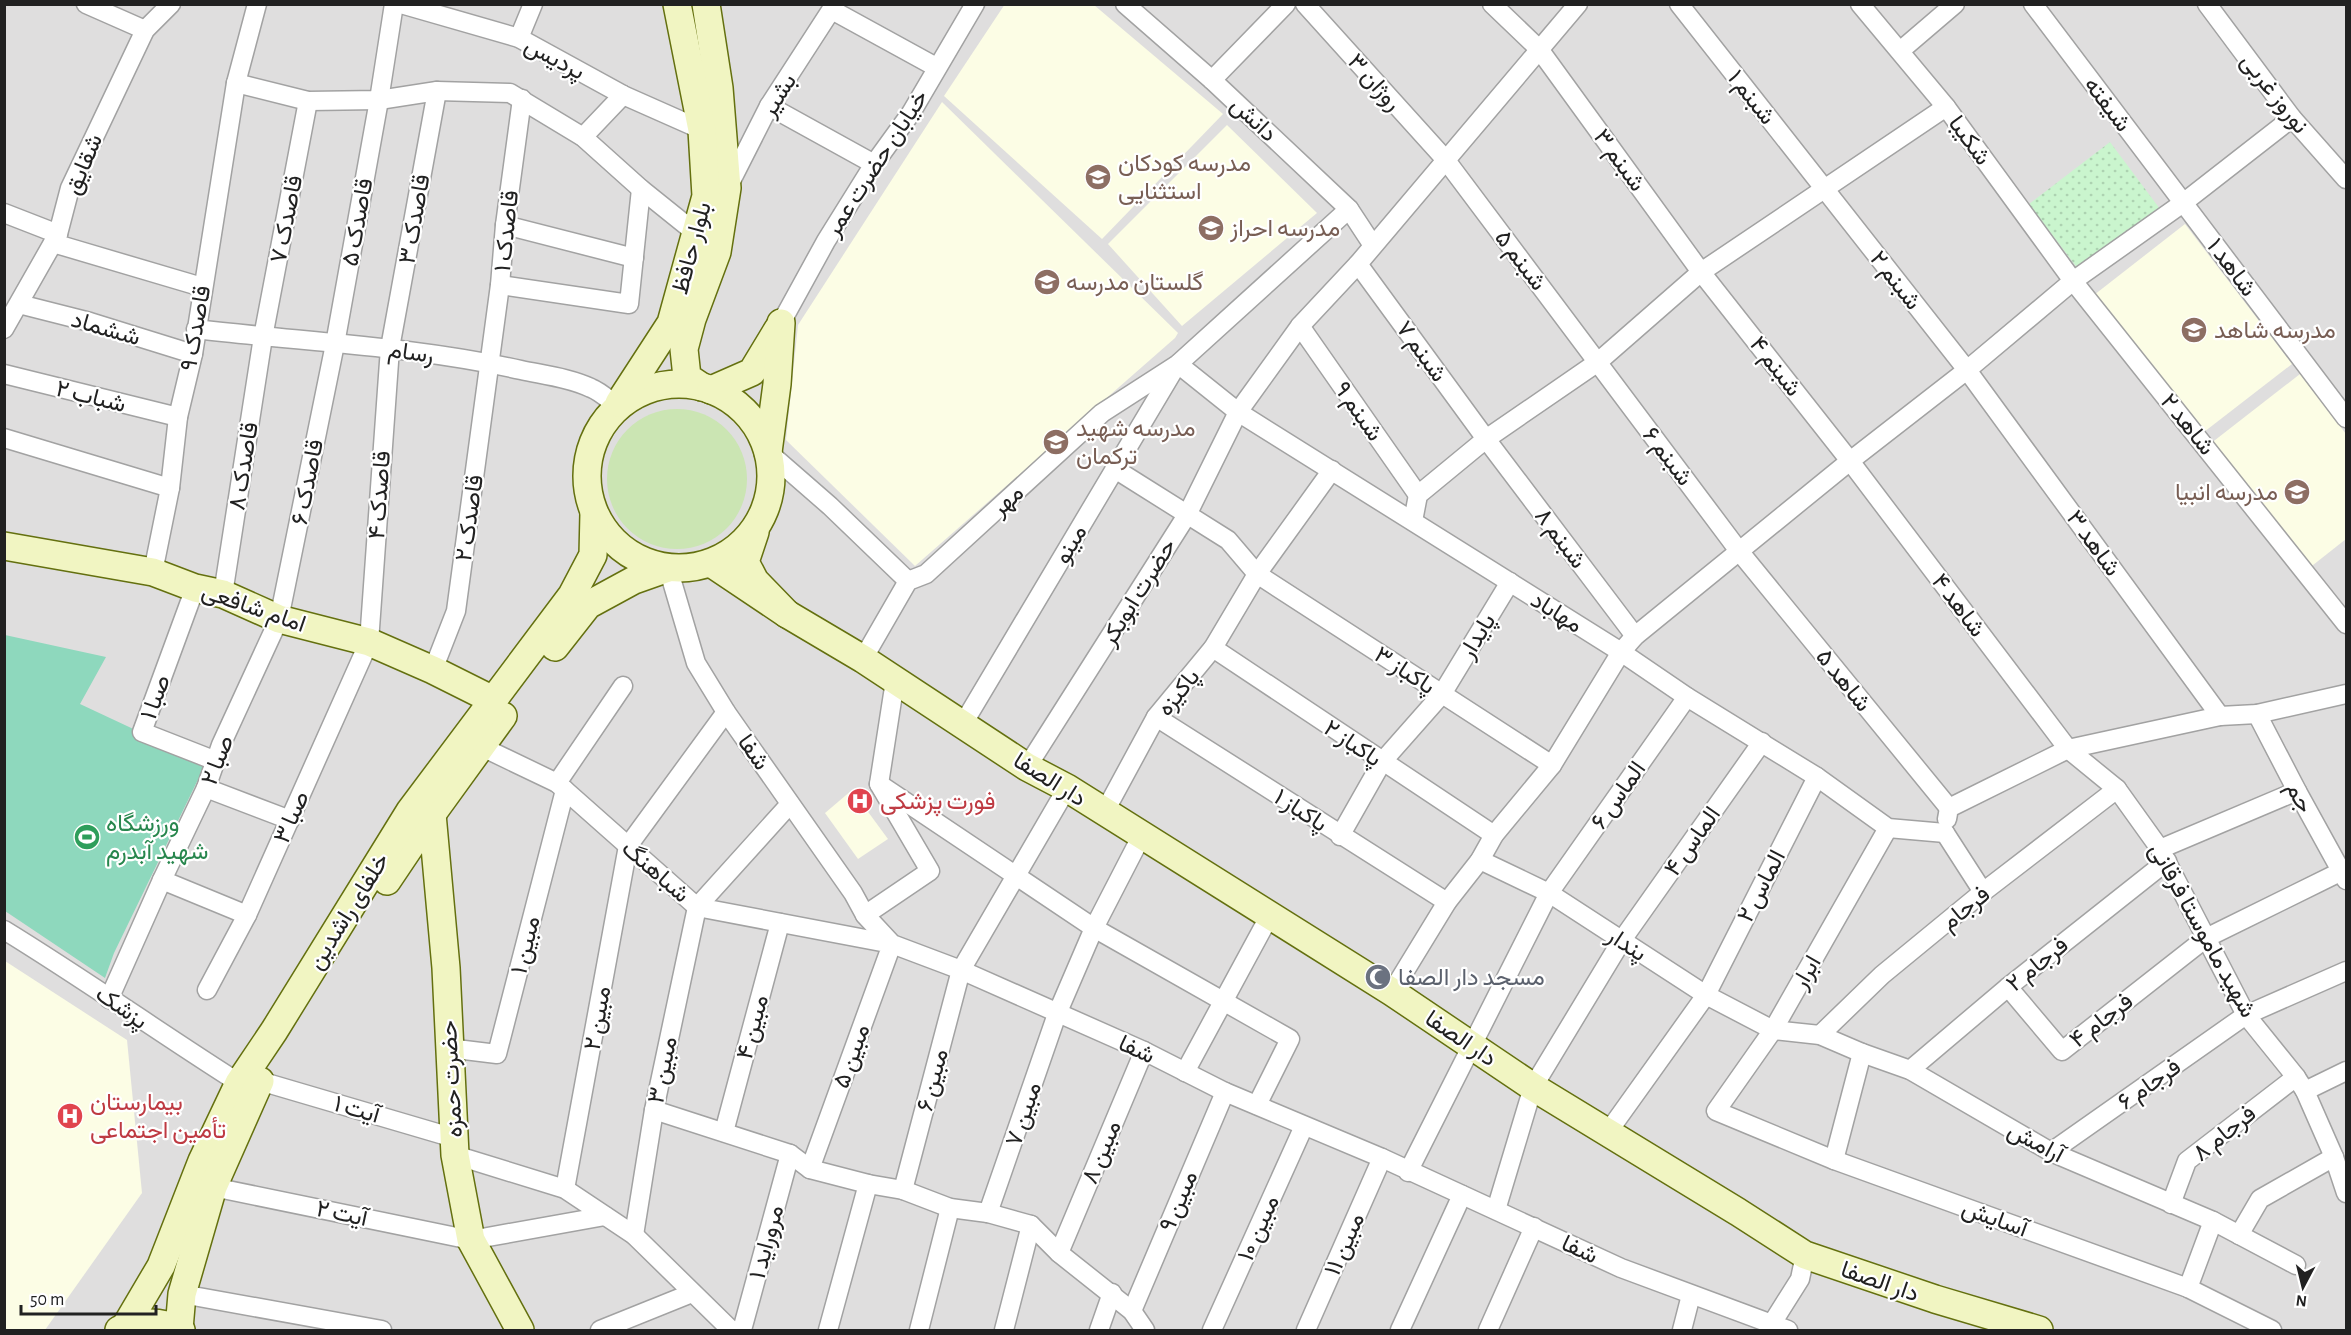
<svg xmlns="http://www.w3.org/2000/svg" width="2351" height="1335" font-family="'Alegreya Sans',Vazirmatn,sans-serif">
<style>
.residential{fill:#dfdede}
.education{fill:#fcfde5}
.grass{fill:#cbe5b3}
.park{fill:url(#park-dots)}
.pitch{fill:#8ed8bd}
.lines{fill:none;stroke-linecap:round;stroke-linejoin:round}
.street-casing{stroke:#a2a2a2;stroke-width:21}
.secondary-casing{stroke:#64700f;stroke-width:30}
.street{stroke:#fff;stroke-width:18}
.secondary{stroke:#f1f5c2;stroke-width:27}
.labels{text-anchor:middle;stroke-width:4.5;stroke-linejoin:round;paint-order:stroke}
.street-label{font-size:24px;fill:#212121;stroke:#fff}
.education-label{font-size:24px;fill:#785e54;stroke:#fff;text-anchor:start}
.health-label{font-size:24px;fill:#be3a42;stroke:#fff;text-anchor:start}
.leisure-label{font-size:24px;fill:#27864d;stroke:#fff;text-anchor:start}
.worship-label{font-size:24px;fill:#5b616d;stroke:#fff;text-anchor:start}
</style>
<defs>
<pattern id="park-dots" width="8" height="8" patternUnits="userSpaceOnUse" patternTransform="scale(1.5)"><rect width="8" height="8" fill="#caf5ce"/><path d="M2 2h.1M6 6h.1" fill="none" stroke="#add2b1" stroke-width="1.8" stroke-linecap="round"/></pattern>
</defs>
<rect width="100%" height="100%" fill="#f0eee8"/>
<rect class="residential" x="5" y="5" width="2341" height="1325"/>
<g class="education">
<path d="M1005,4l89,1 129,109 -121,125 -158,-143z"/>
<path d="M942,102l236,231 -3,5 -260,228 -129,-126 12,-115z"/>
<path d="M1227,125l90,88 -135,113 -74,-82z"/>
<path d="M2185,224l107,140 -88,68 -110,-137z"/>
<path d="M2300,374l46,60v105l-38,30 -98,-125z"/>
<path d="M852,790l36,49 -30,20 -33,-46z"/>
<path d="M5,961l122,79 15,153 -97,137h-40z"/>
</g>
<circle class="grass" cx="677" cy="479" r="70"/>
<path class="park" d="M2110,142l50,67 -82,60 -49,-65z"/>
<path class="pitch" d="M5,635l101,22 -26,47 126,59 -92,190 -9,25 -100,-67z"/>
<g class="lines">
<defs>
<g id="street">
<path d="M86,4l59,26"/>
<path d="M401,4l118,34 104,57 79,35"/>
<path d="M1125,4l87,76 137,129 23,35"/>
<path d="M1305,4l140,155 294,392 210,257"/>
<path d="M1492,4l47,45 162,223 149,189 218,288 49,40 43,60 86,166 50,62 9,14 29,66 12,36"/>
<path d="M1679,4l288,366 253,346"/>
<path d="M1860,4l86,103 127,174 273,343"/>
<path d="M2033,4l313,414"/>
<path d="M2207,4l85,114 54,61"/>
<path d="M832,10l104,57"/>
<path d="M519,38l14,-34"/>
<path d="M1900,51l55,-47"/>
<path d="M1212,80l74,-76"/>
<path d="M236,83l72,18 71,-1 58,-9 73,2 73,44 58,52 56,45"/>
<path d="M769,106l105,58"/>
<path d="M583,137l40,-42"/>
<path d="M728,187l41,-81 66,-102"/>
<path d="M4,213l54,21"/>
<path d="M505,225l129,33"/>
<path d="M53,243l149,44"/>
<path d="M1358,264l128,175 149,197"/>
<path d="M500,285l129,19 12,-115"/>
<path d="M19,304l71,18 103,32"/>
<path d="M781,323l45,-82 48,-77 37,-51 64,-109"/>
<path d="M1300,326l118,169"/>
<path d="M4,329l54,-95 12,-46 75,-158 26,-26"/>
<path d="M196,329c108,13 218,17 325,41 23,5 49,8 70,18 10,4 18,12 26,18"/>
<path d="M1178,364l60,48 383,240 66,45 130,80 71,51 57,5"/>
<path d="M4,374l174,43"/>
<path d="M4,438l166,50"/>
<path d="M768,452l62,54 78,75"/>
<path d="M1115,469l113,71 29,34 295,191"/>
<path d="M1413,521l5,-26 68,-56 112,-77 103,-90 245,-165"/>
<path d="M668,568l28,95 30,49 127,181 12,22 27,29 69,26 183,81 81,41 157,66 239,110 167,62"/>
<path d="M153,572l17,-84 8,-71 15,-63 43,-271 21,-79"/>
<path d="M195,588l-53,144 74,29"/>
<path d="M223,594l40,-257 45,-236"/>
<path d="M1213,648l281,187"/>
<path d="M863,659l45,-78 18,-7 176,-161 76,-49 171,-155"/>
<path d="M433,670l23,-59 44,-326 5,-60 17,-126"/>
<path d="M2257,714l40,77 49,89"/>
<path d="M1156,717l291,185"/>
<path d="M963,724l212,-356"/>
<path d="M482,747l75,36 140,124 195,37 -82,225"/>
<path d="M1027,767l160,-252 51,-103 62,-86 58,-62 220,-260"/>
<path d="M557,783l66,-97"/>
<path d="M879,784l215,144 196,111 -33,66"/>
<path d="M206,788l84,32"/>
<path d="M1104,813l52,-96 57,-69 44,-74 75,-104"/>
<path d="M1947,819l2,-11 119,-59 152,-33 37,-2 89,-20"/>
<path d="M1888,828l-115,202 -57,81 118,49 354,128 84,42"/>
<path d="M1945,833l38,59"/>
<path d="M1340,836l42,-74 60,-68 68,-112"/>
<path d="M2160,849l137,-58"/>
<path d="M1480,860l69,33 157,102 67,35 47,5 42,18 48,17 141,82 162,69 83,44"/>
<path d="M162,880l85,35"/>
<path d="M865,915l65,-44 -51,-87 16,-103"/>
<path d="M4,930c80,49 156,103 235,153"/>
<path d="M2008,987l54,64 144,-113 134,-66"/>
<path d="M207,990l40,-75 122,-273 21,-294 47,-257"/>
<path d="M1392,992l55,-90 33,-42 14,-25 58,-70 69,-113 14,-16 215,-175 117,-91 106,-89 110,-78 109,-85"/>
<path d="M109,999l53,-119 44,-92 15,-43 58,-126 56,-275 44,-244 15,-96"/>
<path d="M1820,1035l62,-60 101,-83 134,-103"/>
<path d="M448,1048l49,6 68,-264"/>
<path d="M1910,1070l98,-83 159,-126"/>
<path d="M1185,1072l85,-157"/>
<path d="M260,1081l194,57"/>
<path d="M2305,1091l41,-20"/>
<path d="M654,1110l136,44 20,15 58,15 35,6 47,18 38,5 43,12 28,28 73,58 13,19"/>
<path d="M724,1132l56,-209"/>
<path d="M1608,1132l98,-137 111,-218"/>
<path d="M2051,1152l195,-137 100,-44"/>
<path d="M455,1155l110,34 69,46 97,95"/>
<path d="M1834,1160l28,-107"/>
<path d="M1408,1172l141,-279 138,-196"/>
<path d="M213,1187l258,53 134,-24"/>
<path d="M565,1189l63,-343 98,-134"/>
<path d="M903,1190l58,-220 106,-182"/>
<path d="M2171,1204l16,-43 109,-84"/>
<path d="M1496,1210l37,-123 89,-147 140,-198"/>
<path d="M988,1213l69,-199 37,-86 48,-93"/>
<path d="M634,1235l20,-125 43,-203 93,-103"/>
<path d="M2239,1235l21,-36 74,-42"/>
<path d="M1059,1253l85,-202"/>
<path d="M2188,1288l25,-67"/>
<path d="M182,1294l200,36"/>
<path d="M1132,1311l93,-219"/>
<path d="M600,1330l92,-37"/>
<path d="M742,1330l48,-176"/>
<path d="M828,1330l40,-146"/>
<path d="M919,1330l31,-122"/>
<path d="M1004,1330l27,-105"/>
<path d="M1099,1330l13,-37"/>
<path d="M1212,1330l92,-204"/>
<path d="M1306,1330l76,-172"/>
<path d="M1400,1330l62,-135"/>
<path d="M1488,1330l46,-103"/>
<path d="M1682,1330l9,-35"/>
<path d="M1770,1330l1,-5 29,-46 5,-24"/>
</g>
<g id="secondary">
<circle cx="679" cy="476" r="92"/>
<path d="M702,387l-15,-10 -3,-28 8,-30 25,-67 10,-64 -8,-100 -13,-84"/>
<path d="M711,390l41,-18 26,-43"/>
<path d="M619,403l52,-80 35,-127 -4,-66 -25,-126"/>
<path d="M768,452l9,-68 4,-61"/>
<path d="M4,546l149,26 42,16 28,6 56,25 90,23 64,28 60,30"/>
<path d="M711,563l76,51 -32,-33 -10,-19 10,-30"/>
<path d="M787,614l76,45 164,108 40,21 325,204 141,95 205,125 67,43 130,44 104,31"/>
<path d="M555,647l33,-42 46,-25 34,-12"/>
<path d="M432,814l14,154 9,187 16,85 49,90"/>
<path d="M387,881l45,-67 71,-98"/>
<path d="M125,1327l36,-61 41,-105 37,-78 35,-52 136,-220 162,-216 21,-40 1,-42"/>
<path d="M179,1329l3,-35 31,-107 47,-106"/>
<path d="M119,1330c19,-10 43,-9 62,0"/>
</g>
</defs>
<use href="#street" class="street-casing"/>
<use href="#secondary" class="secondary-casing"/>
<use href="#street" class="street"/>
<use href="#secondary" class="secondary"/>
</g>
<defs>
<symbol id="school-disc" viewBox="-11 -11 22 22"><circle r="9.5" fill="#8d6e63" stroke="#fff"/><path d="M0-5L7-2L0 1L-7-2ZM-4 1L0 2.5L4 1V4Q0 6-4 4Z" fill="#fff"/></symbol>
<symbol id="hospital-disc" viewBox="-11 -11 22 22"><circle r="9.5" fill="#e0444e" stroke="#fff"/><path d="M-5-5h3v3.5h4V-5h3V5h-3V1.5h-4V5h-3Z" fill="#fff"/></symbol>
<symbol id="stadium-disc" viewBox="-11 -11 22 22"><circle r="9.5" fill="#2e9e5b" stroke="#fff"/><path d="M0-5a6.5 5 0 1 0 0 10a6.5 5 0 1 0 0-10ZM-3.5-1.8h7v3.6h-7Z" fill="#fff"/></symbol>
<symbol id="mosque-disc" viewBox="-11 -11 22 22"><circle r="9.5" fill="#6b7280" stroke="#fff"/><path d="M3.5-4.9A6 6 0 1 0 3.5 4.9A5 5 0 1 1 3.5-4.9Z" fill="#fff"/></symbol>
</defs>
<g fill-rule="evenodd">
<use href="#school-disc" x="1083" y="162" width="30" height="30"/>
<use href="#school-disc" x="1196" y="213" width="30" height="30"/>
<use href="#school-disc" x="1032" y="267" width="30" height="30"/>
<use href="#school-disc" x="2179" y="315" width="30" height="30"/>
<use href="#school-disc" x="1041" y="427" width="30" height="30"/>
<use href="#school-disc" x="2282" y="477" width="30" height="30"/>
<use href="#hospital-disc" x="845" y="786" width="30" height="30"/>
<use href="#stadium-disc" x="72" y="822" width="30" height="30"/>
<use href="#mosque-disc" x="1363" y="962" width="30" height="30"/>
<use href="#hospital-disc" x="55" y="1101" width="30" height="30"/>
</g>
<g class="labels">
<g class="street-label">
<text transform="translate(555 58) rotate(28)" y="8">پردیس</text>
<text transform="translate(1375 82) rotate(48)" y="8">روژان ۳</text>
<text transform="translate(2275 93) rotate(52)" y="8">نوروز غربی</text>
<text transform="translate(778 95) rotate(-58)" y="8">بشیر</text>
<text transform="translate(1752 97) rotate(52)" y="8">شبنم ۱</text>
<text transform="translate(2108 104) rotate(53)" y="8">شیفته</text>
<text transform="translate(1254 119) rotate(43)" y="8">دانش</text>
<text transform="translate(1970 140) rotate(54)" y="8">شکیبا</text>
<text transform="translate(1620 160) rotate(54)" y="8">شبنم ۳</text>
<text transform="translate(876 163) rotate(-57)" y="8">خیابان حضرت عمر</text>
<text transform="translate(83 164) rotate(-67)" y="8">شقایق</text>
<text transform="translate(286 219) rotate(-79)" y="8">قاصدک ۷</text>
<text transform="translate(414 219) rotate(-80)" y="8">قاصدک ۳</text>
<text transform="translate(357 222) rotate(-80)" y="8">قاصدک ۵</text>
<text transform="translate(506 231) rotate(-84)" y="8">قاصدک ۱</text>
<text transform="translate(691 248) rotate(-75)" y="8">بلوار حافظ</text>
<text transform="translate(1521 260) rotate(53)" y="8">شبنم ۵</text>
<text transform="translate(2232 267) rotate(53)" y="8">شاهد ۱</text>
<text transform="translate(1896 280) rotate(52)" y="8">شبنم ۲</text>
<text transform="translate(106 328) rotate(16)" y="8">ششماد</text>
<text transform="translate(195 328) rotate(-80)" y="8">قاصدک ۹</text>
<text transform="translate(1422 351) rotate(54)" y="8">شبنم ۷</text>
<text transform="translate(411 352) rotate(8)" y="8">رسام</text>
<text transform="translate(1776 366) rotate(52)" y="8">شبنم ۴</text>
<text transform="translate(91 396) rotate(14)" y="8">شباب ۲</text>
<text transform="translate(1359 411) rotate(55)" y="8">شبنم ۹</text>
<text transform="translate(2188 424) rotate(51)" y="8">شاهد ۲</text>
<text transform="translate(1668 456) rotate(53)" y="8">شبنم ۶</text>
<text transform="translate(243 466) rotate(-81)" y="8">قاصدک ۸</text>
<text transform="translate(307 482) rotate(-79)" y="8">قاصدک ۶</text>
<text transform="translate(379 495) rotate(-86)" y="8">قاصدک ۴</text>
<text transform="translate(1007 500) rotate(-42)" y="8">مهر</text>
<text transform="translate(469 518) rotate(-82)" y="8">قاصدک ۲</text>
<text transform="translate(1561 538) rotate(53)" y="8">شبنم ۸</text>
<text transform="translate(2094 543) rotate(54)" y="8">شاهد ۳</text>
<text transform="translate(1070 544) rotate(-59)" y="8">مینو</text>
<text transform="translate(1138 592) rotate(-58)" y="8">حضرت ابوبکر</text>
<text transform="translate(1959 605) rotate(53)" y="8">شاهد ۴</text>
<text transform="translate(254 607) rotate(19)" y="8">امام شافعی</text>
<text transform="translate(1557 612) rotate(32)" y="8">مهاباد</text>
<text transform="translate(1477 636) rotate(-59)" y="8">پایدار</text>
<text transform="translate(1405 670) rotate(33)" y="8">پاکباز ۳</text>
<text transform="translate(1844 680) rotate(51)" y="8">شاهد ۵</text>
<text transform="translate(1178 692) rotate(-51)" y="8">پاکیزه</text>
<text transform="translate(155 697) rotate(-70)" y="8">صبا ۱</text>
<text transform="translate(1353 743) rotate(34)" y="8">پاکباز ۲</text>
<text transform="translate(754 752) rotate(55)" y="8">شفا</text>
<text transform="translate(217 760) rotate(-69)" y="8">صبا ۲</text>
<text transform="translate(1050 779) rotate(32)" y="8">دار الصفا</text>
<text transform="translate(1618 795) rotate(-55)" y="8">الماس ۶</text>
<text transform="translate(2300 797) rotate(62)" y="8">جم</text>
<text transform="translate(1301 810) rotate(33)" y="8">پاکباز ۱</text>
<text transform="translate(291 817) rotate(-66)" y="8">صبا ۳</text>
<text transform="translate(1692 841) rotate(-55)" y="8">الماس ۴</text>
<text transform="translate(656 871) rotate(41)" y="8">شباهنگ</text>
<text transform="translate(1761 886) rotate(-63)" y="8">الماس ۲</text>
<text transform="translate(1965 908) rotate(-39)" y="8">فرجام</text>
<text transform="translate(348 911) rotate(-58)" y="8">خلفای راشدین</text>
<text transform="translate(2203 930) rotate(61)" y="8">شهید ماموستا فرقانی</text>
<text transform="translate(1627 944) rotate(33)" y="8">پندار</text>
<text transform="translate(525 945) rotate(-76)" y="8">مبین ۱</text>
<text transform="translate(2037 964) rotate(-39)" y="8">فرجام ۲</text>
<text transform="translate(1806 972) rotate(-60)" y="8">ابرار</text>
<text transform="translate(122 1007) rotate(35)" y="8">پزشک</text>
<text transform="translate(597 1018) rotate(-80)" y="8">مبین ۲</text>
<text transform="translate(2101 1020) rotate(-38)" y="8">فرجام ۴</text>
<text transform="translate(752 1027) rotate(-75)" y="8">مبین ۴</text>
<text transform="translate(1461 1038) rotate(34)" y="8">دار الصفا</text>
<text transform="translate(1137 1049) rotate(25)" y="8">شفا</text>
<text transform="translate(851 1056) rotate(-70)" y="8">مبین ۵</text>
<text transform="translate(662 1070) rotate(-78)" y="8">مبین ۳</text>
<text transform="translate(451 1079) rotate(-93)" y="8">حضرت حمزه</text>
<text transform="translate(932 1080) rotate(-75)" y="8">مبین ۶</text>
<text transform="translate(2149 1084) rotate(-35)" y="8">فرجام ۶</text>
<text transform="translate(357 1109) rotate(16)" y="8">آیت ۱</text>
<text transform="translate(1023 1114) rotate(-71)" y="8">مبین ۷</text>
<text transform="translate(2224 1133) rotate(-39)" y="8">فرجام ۸</text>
<text transform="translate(2036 1142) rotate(28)" y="8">آرامش</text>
<text transform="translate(1101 1152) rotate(-67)" y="8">مبین ۸</text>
<text transform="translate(1178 1201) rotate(-67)" y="8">مبین ۹</text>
<text transform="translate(342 1213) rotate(12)" y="8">آیت ۲</text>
<text transform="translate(1995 1218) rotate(20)" y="8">آسایش</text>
<text transform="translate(1258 1228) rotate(-66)" y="8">مبین ۱۰</text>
<text transform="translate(766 1242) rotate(-75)" y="8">مروراید ۱</text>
<text transform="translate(1344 1244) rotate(-66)" y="8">مبین ۱۱</text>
<text transform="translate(1580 1249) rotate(25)" y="8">شفا</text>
<text transform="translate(1880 1281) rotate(19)" y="8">دار الصفا</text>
</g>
<g class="education-label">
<text x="1118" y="171">مدرسه کودکان<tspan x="1118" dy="28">استثنایی</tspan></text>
<text x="1230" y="236">مدرسه احراز</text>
<text x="1066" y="290">گلستان مدرسه</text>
<text x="2214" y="338">مدرسه شاهد</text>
<text x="1076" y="436">مدرسه شهید<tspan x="1076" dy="28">ترکمان</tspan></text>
<text x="2278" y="500" text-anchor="end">مدرسه انبیا</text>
</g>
<g class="health-label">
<text x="880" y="809">فورت پزشکی</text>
<text x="90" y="1110">بیمارستان<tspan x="90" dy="28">تأمین اجتماعی</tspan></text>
</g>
<g class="leisure-label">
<text x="106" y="831">ورزشگاه<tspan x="106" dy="28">شهید آبدرم</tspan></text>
</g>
<g class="worship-label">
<text x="1398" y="985">مسجد دار الصفا</text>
</g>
</g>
<rect width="2351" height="1335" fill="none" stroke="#212121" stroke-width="12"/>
<g transform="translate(2303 1287) rotate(187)" stroke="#ffffff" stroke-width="4.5" paint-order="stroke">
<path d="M0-4.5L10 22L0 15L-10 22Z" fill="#212121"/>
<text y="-9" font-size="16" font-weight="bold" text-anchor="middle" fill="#212121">N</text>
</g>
<path d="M21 1305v9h135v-9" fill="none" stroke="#212121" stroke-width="3"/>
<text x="30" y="1305" font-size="18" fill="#212121" stroke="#ffffff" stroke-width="4.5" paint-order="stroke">50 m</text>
</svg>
